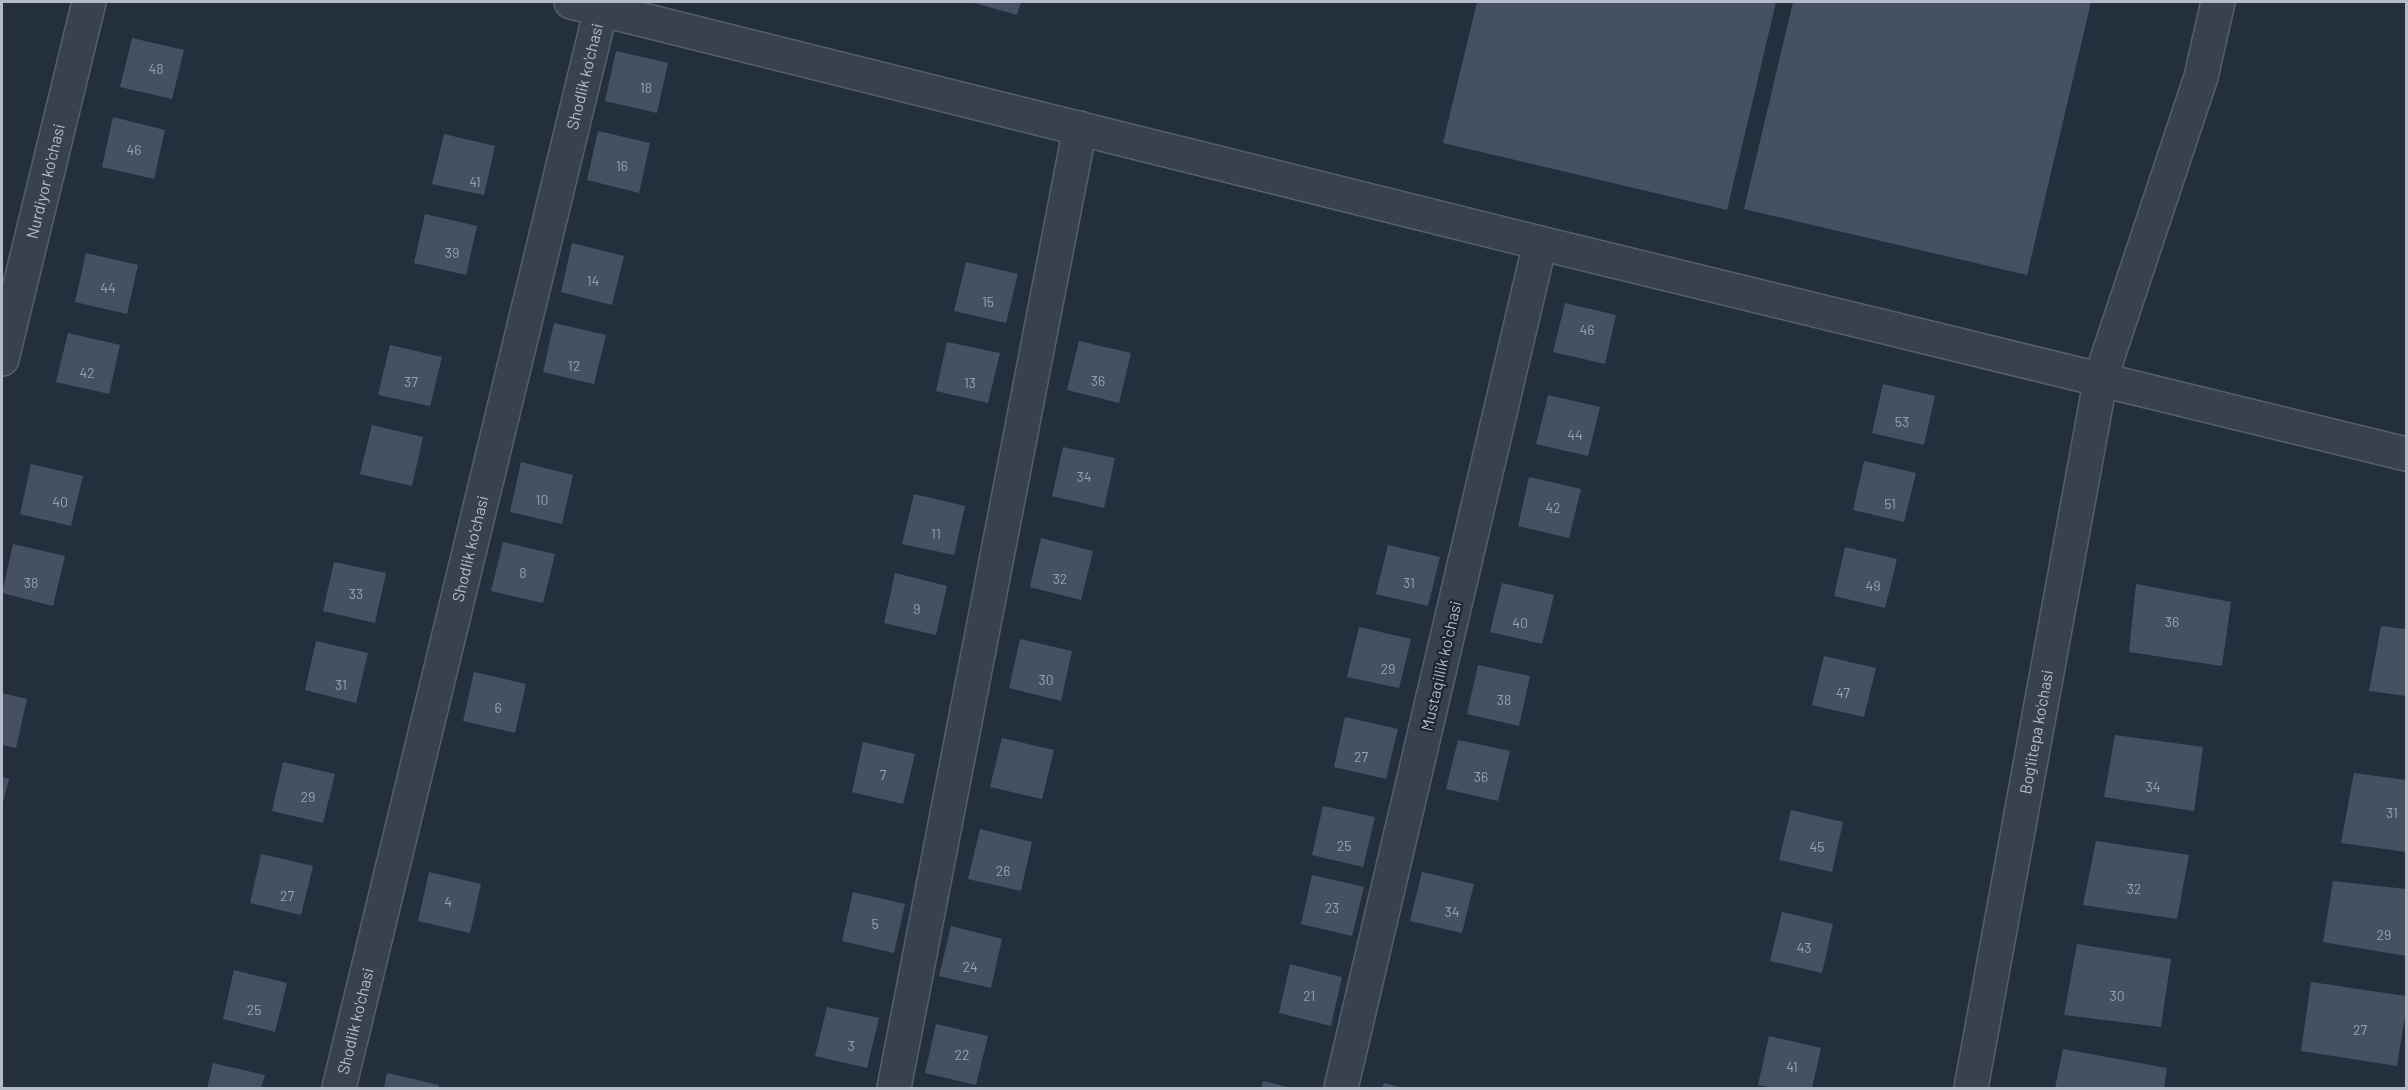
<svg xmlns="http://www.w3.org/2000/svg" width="2408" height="1090" font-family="Barlow,sans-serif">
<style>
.building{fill:#455162}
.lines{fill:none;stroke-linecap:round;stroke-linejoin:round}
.street-casing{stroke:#565f6c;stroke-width:36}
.street{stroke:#38414e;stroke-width:33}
.labels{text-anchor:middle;stroke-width:4.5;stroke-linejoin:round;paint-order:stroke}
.number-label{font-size:14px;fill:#98a1af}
.street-label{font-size:16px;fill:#b4bcc9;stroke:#1d2633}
</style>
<rect width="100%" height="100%" fill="#242f3e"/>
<g class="building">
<path d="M971,2h50l-4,13z"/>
<path d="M1477,2h299l-49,208 -284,-67z"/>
<path d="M1793,2h298l-64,273 -283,-66z"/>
<path d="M132,38l52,12 -12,49 -52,-12z"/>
<path d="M616,51l52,12 -11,50 -52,-12z"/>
<path d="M113,117l52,13 -11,49 -52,-12z"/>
<path d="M598,131l52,12 -11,50 -52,-13z"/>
<path d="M444,134l51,12 -11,49 -52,-11z"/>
<path d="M425,214l52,12 -11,49 -52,-12z"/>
<path d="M572,243l52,13 -12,49 -51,-13z"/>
<path d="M86,253l52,12 -11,49 -52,-12z"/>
<path d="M966,262l52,12 -12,49 -52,-12z"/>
<path d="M1565,303l51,12 -11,49 -52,-12z"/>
<path d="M554,323l52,12 -12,49 -51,-12z"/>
<path d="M68,333l52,12 -11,49 -53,-12z"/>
<path d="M1079,341l52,12 -12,50 -52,-13z"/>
<path d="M947,342l53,11 -12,50 -52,-12z"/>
<path d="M390,345l52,12 -12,49 -52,-11z"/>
<path d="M1883,384l52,12 -11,49 -52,-12z"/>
<path d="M1548,395l52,12 -12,49 -52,-12z"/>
<path d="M372,425l51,12 -11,49 -52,-12z"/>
<path d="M1063,447l52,11 -11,50 -52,-12z"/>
<path d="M1864,461l52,12 -12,49 -51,-12z"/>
<path d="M521,462l52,13 -11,49 -52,-12z"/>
<path d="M31,464l52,12 -12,50 -51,-12z"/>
<path d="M1529,477l52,12 -12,49 -51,-12z"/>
<path d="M914,494l51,12 -11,49 -52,-11z"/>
<path d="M1041,538l52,13 -12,49 -51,-13z"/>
<path d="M503,542l52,12 -12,49 -52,-12z"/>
<path d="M13,544l52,12 -12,50 -51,-13z"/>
<path d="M1388,545l52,12 -12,49 -52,-12z"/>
<path d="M1845,547l52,12 -12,49 -51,-12z"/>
<path d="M334,562l52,11 -11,50 -52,-12z"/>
<path d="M895,573l52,13 -11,49 -52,-12z"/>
<path d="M1502,583l52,12 -12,49 -52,-12z"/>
<path d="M2136,584l95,18 -9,64 -93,-14z"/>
<path d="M2381,626l25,3v67l-37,-5z"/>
<path d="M1359,627l52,12 -12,49 -52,-11z"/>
<path d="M1020,639l52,12 -11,50 -52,-13z"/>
<path d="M316,641l52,12 -12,50 -51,-13z"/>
<path d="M1824,656l52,12 -12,49 -52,-12z"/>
<path d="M1478,665l52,11 -11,50 -52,-12z"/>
<path d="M474,672l52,12 -11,49 -52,-12z"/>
<path d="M2,693l25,6 -11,49 -14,-3z"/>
<path d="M1345,717l53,12 -12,50 -52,-12z"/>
<path d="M2115,735l88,12 -9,64 -90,-14z"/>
<path d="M1002,738l52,12 -12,49 -52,-12z"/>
<path d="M1458,740l52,11 -12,50 -52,-12z"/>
<path d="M863,742l52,12 -12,50 -51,-12z"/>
<path d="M283,762l52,12 -12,49 -51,-12z"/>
<path d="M2354,773l52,7v72l-65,-9z"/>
<path d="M2,777l7,2 -7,27z"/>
<path d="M1323,806l52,11 -12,50 -51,-12z"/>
<path d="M1791,810l52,12 -11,50 -53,-12z"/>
<path d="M980,829l52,13 -11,49 -53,-12z"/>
<path d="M2096,841l93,14 -12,64 -94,-14z"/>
<path d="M261,854l52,12 -12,49 -51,-12z"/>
<path d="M429,872l52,12 -11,49 -52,-12z"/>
<path d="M1422,872l52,12 -12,49 -52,-12z"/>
<path d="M1312,875l52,12 -12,49 -51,-12z"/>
<path d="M2333,881l73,8v67l-83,-14z"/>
<path d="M853,892l52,12 -11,49 -52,-12z"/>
<path d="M1782,912l51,12 -11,49 -52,-12z"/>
<path d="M951,926l51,13 -11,49 -52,-12z"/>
<path d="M2077,944l94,15 -10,68 -97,-12z"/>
<path d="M1290,964l52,13 -11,49 -52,-13z"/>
<path d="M234,970l53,13 -12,49 -52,-13z"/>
<path d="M2311,982l95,14v14l-9,56 -96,-15z"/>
<path d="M827,1007l52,11 -12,50 -52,-12z"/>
<path d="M936,1024l52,12 -12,49 -51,-12z"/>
<path d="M1769,1036l52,12 -9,40h-38l-16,-3z"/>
<path d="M2063,1049l104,19 -3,20h-109z"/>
<path d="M213,1063l52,12 -4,13h-54z"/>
<path d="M387,1073l52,12v3h-55z"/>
<path d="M1263,1081l28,7h-30z"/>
<path d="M1384,1083l19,5h-21z"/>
</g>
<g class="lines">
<defs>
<g id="street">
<path d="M571,2l969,241 866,211"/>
<path id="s1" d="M2,359l87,-357"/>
<path id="s2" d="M339,1088l262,-1079"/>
<path d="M894,1088l186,-960"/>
<path d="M1341,1088l199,-845"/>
<path id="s3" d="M1971,1088l130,-711 100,-300 17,-75"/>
</g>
</defs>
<use href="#street" class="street-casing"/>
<use href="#street" class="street"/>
</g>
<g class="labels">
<g class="number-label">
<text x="156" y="74">48</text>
<text x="646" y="93">18</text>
<text x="134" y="155">46</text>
<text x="622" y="171">16</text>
<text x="475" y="187">41</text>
<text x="452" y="258">39</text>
<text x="593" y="286">14</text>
<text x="108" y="293">44</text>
<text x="988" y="307">15</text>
<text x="1587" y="335">46</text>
<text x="574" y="371">12</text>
<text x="87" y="378">42</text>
<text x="1098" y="386">36</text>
<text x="411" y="387">37</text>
<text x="970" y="388">13</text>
<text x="1902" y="427">53</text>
<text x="1575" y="440">44</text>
<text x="1084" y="482">34</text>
<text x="542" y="505">10</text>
<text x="60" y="507">40</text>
<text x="1890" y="509">51</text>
<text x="1553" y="513">42</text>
<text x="936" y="539">11</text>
<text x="523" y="578">8</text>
<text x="1060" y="584">32</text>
<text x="31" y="588">38</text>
<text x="1409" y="588">31</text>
<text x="1873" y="591">49</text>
<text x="356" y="599">33</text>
<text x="917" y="614">9</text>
<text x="2172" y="627">36</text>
<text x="1520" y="628">40</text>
<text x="1388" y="674">29</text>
<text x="1046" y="685">30</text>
<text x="341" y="690">31</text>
<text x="1843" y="698">47</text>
<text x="1504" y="705">38</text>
<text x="498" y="713">6</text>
<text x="1361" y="762">27</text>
<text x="883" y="780">7</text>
<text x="1481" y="782">36</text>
<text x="2153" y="792">34</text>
<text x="308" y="802">29</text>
<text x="2392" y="818">31</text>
<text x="1344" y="851">25</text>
<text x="1817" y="852">45</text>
<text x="1003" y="876">26</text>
<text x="2134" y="894">32</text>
<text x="287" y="901">27</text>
<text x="448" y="907">4</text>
<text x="1332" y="913">23</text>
<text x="1452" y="917">34</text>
<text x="875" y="929">5</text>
<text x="2384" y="940">29</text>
<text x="1804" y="953">43</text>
<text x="970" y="972">24</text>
<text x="1309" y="1001">21</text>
<text x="2117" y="1001">30</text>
<text x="254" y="1015">25</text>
<text x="2360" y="1035">27</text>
<text x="851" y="1051">3</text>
<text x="962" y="1060">22</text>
<text x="1792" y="1072">41</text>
</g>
<g class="street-label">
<text dy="6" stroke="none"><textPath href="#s2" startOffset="1041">Shodlik ko'chasi</textPath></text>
<text dy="6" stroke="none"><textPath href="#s1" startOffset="183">Nurdiyor ko'chasi</textPath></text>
<text dy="6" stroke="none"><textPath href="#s2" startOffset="555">Shodlik ko'chasi</textPath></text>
<text transform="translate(1441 666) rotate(-77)" y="6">Mustaqillik koʻchasi</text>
<text dy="6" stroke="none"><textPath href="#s3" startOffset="362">Bog'litepa ko'chasi</textPath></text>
<text dy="6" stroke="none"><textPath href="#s2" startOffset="69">Shodlik ko'chasi</textPath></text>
</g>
</g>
<rect width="2408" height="1090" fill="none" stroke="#b4bcc9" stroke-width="6"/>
</svg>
